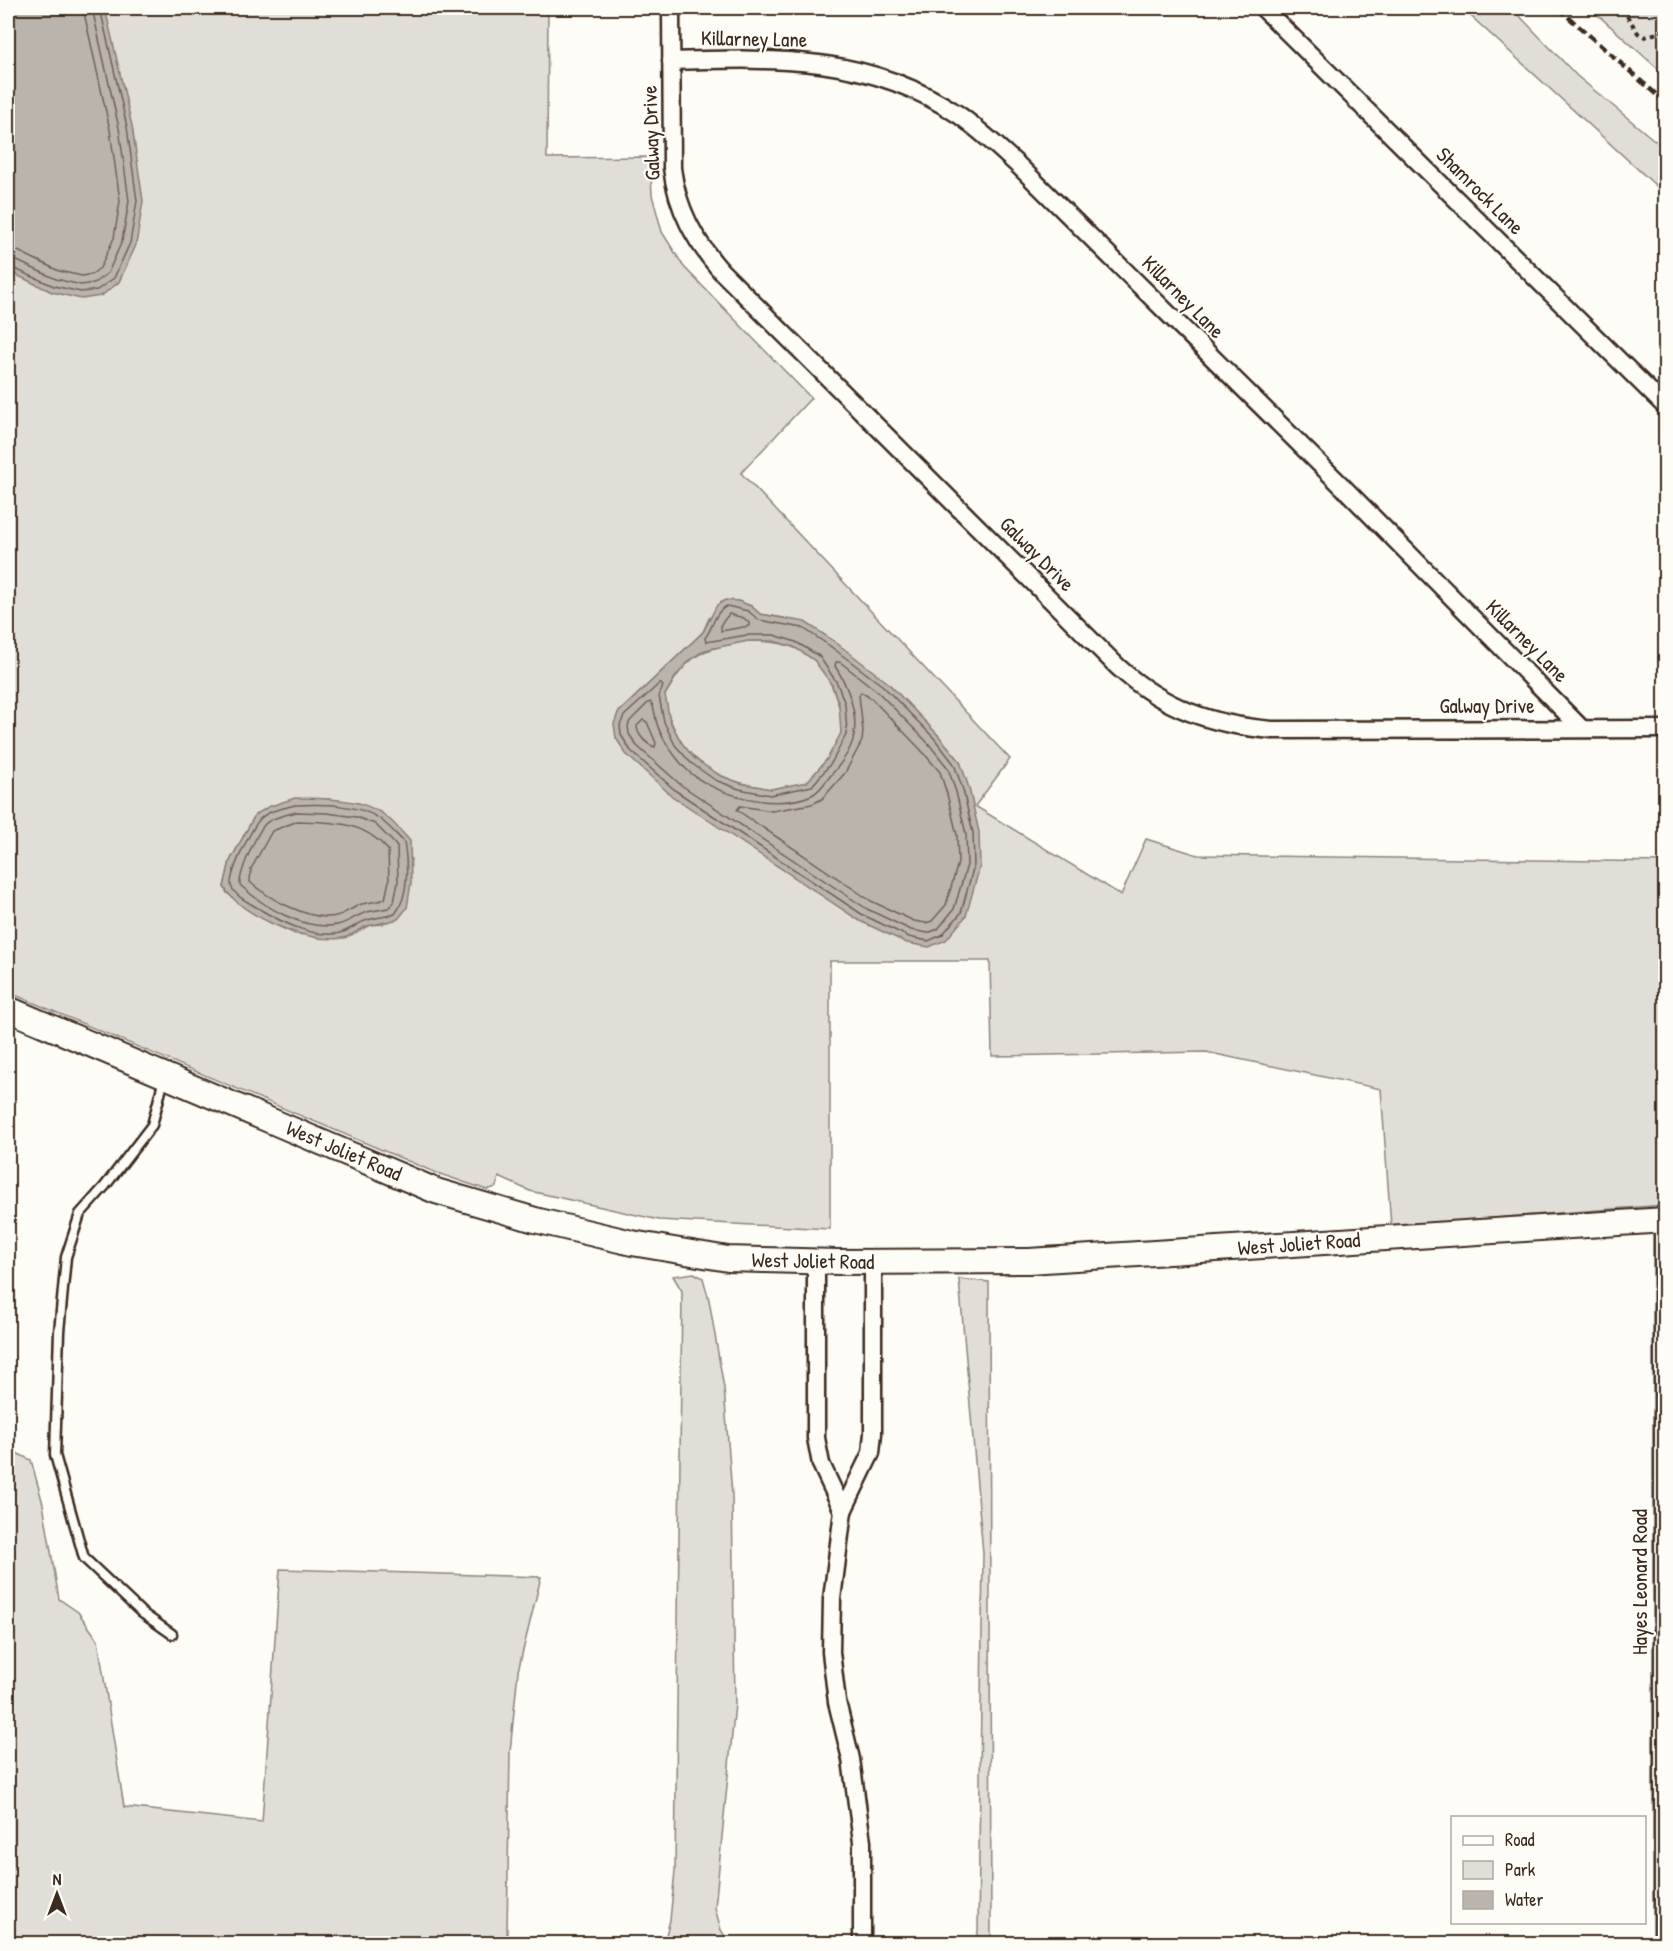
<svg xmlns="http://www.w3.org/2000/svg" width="1673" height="1951" font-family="'Patrick Hand',sans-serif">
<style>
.green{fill:#e1ded7;stroke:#8e847a;stroke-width:1.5;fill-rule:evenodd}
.water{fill:#bbb4ad;stroke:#887d74;stroke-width:1.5;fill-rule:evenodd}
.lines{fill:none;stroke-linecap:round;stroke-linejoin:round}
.shore{stroke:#6e6157;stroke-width:1.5}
.service-casing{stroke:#3b2a1e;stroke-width:13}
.minor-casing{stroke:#3b2a1e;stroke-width:21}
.secondary-casing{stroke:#3b2a1e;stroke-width:28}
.path{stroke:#3b2a1e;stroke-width:4;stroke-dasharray:4.5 4.5;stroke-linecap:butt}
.service{stroke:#fdfcf7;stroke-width:8}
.minor{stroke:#fdfcf7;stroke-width:16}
.secondary{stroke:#fdfcf7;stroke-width:24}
.rail{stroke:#3b2a1e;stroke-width:4.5;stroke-dasharray:9 4.5;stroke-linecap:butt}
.labels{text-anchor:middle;stroke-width:4.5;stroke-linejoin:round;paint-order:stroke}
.street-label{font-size:21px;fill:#3b2a1e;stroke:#fdfcf7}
</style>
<rect width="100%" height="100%" fill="#fdfcf7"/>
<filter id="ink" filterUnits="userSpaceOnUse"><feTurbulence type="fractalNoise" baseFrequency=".0167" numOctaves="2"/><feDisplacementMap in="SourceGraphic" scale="12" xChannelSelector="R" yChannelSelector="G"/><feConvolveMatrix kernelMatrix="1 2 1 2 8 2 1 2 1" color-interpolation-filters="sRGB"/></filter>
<g filter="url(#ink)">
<g class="green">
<path d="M8,8h540l-1,150 103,-1 2,38 10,37 22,35 127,131 -70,75 269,286 -35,47 146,89 25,-56 52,16 467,7v343l-274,21 -10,-137 -175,-37 -214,4 -2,-95h-160v268l-171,-9 -129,-29 -31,-14 -3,10 -9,3 -53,-18 -426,-180zM738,601l13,5 9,8 24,4 103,64 51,53 22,26 -206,87 -82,-52 -54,-83 85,-81 6,-14zM328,799l31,4 23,10 29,47 -28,64 -12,1 -26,13 -50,-4 -26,-12 -28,-18 -14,-11 -3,-6 6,-26 25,-46z"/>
<path d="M1462,8h50l65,68 88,73v45z"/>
<path d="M1590,8h75v67z"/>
<path d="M748,641c24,0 44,2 64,17 17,13 33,54 29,75 -2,11 -23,42 -33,49 -5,3 -29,6 -36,7 -7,0 -15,-3 -22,-4 -24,-5 -47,-17 -63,-35 -9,-11 -24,-41 -22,-55 1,-3 3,-5 5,-8 19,-35 40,-40 78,-46z"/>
<path d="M694,1273l9,5 6,22 15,88 8,107 3,209 -20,204 6,22 8,13h-65l6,-23 5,-49 7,-580 -9,-15z"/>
<path d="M959,1279l30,3 2,662 -15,-1 2,-12 5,-378z"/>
<path d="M8,1449l23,11 12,44 16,95 19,13 20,28 26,167 138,15 18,-253 261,8 -23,94 -8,81 -3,181 3,10h-502z"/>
</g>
<g class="water">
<path d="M8,8h97l27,118 11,75 -7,44 -17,37 -18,14 -20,3 -29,-7 -44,-21z"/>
<path d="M725,600l13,1 13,5 9,8 45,8 29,19 53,41 51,53 22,26 9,27 10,44 1,34 -14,50 -20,24 -17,7 -22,-4 -47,-22 -188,-125 -46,-42 -10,-16 -2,-14 4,-11 85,-81 14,-27zM748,641h25l21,6 20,13 18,25 7,20 2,28 -14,26 -20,23 -36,7 -31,-6 -21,-8 -24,-16 -14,-17 -11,-21 -5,-26 11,-19 15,-17 14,-9z"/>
<path d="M295,798c27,1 64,-1 88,16 10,7 19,18 27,27l1,42 -4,25 -9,11c-9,3 -18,4 -27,6 -10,2 -19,12 -29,13 -32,6 -102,-22 -118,-51l6,-26 25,-46 13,-8z"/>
</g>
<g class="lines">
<g class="shore">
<path d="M8,250l10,1 41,20 23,5 10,-2 8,-6 14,-30 6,-37 -10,-71 -27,-122"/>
<path d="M8,259l7,1 41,19 25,6 13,-2 14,-10 14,-32 7,-40 -10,-73 -27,-120"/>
<path d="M8,266l46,20 27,6 16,-2 17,-12 16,-35 7,-42 -10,-74 -27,-119"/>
<path d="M727,606l21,5 11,9 44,8 27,18 53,40 51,52 20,26 9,26 10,43 1,32 -13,48 -19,22 -14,6 -19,-4 -46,-22 -187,-124 -45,-40 -10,-16 -1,-10 4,-9 36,-33 3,3 -4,10 5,26 11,23 16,18 24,17 24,9 31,6 42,-9 20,-24 15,-29 -2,-29 -8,-21 -18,-27 -23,-14 -22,-7h-27l-41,7 -1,-4c8,-10 9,-26 22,-32z"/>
<path d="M729,614l15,4 5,5v3l-28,5v-7z"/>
<path d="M836,662h4l38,30 50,51 20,25 8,24 10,42 1,31 -13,44 -16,20 -10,4 -17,-3 -44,-21 -186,-124 -44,-39 -8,-12 -1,-8 2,-5 18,-18 3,-1c4,7 4,15 6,22 5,16 16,30 27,43 28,29 91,44 128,28 8,-4 14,-14 19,-20 9,-10 21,-26 23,-40 4,-22 -7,-51 -19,-69z"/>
<path d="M861,692l11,7 49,51 19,22 7,22 10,41 1,28 -12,42 -14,16 -6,2 -12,-2 -43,-20 -134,-91 3,-4 32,5 40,-7 10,-5 23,-26 17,-32 1,-10 -4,-36z"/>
<path d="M643,720l4,2 9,21 -1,4c-8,-2 -18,-12 -18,-21z"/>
<path d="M295,805c26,-1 62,-2 85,14 8,6 16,15 24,23 4,22 5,54 -9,72 -9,3 -18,3 -27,6 -9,2 -16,9 -25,12 -23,9 -62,-10 -82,-22 -9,-6 -24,-12 -29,-22 -6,-10 21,-63 29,-70 9,-8 23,-10 34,-13z"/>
<path d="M296,812l31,1 29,4 19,7 18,18 4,5 1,35 -4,20 -4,5c-7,3 -15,3 -23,5 -10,3 -19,11 -30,13 -33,6 -73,-18 -97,-40 -1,-12 16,-51 25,-61 7,-7 22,-9 31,-12z"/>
<path d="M298,821c36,1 65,0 90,29l1,31 -4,18c-8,3 -16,3 -23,5 -9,3 -17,10 -26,12 -24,6 -69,-18 -86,-34l1,-13 21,-38z"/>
</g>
<defs>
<g id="service">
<path d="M164,1079l-12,46 -47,61 -25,28 -14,43 -7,75 -4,123 29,103 58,55 30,21"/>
<path d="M1663,1217l3,-24"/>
</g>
<g id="minor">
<path d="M671,8l1,160c5,41 23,73 49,103l397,396c45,41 94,58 154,63l394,-1"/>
<path d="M1263,8l403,399"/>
<path d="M671,61c104,-3 197,-7 288,54 21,15 40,33 60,51l325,322 237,240"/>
<path d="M1663,1220v724"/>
<path d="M816,1262v176l5,26 22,47 28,-58 2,-20v-171"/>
<path d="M843,1511l-11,88 -1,53 6,50 14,57 11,83v102"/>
</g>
<path id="secondary" d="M8,1009l428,182 99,29 97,23 96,16 109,3 192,-1 637,-41"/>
</defs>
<use href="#service" class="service-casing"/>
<use href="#minor" class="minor-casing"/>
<use href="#secondary" class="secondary-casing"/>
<path class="path" d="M1622,8l16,25 7,4 21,-7"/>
<use href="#service" class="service"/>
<use href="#minor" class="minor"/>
<use href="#secondary" class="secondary"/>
<path class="rail" d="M1558,8l108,95"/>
</g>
</g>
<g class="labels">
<g class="street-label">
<text transform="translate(754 39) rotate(1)" y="7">Killarney Lane</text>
<text transform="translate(651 133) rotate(-92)" y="7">Galway Drive</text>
<text transform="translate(1480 191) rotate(45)" y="7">Shamrock Lane</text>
<text transform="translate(1183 297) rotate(45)" y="7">Killarney Lane</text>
<text transform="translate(1037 554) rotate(45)" y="7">Galway Drive</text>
<text transform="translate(1527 641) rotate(45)" y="7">Killarney Lane</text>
<text x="1487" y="713">Galway Drive</text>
<text transform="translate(344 1151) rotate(23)" y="7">West Joliet Road</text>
<text transform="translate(1299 1244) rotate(-4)" y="7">West Joliet Road</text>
<text transform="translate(813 1261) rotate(1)" y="7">West Joliet Road</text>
<text transform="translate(1640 1582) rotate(-90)" y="7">Hayes Leonard Road</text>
</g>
</g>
<rect width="1673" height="1951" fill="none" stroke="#fdfcf7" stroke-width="30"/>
<rect x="15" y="15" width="1643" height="1921" fill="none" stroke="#3b2a1e" stroke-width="2" filter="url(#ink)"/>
<rect x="1451" y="1816" width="195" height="108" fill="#fdfcf7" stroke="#afa8a0" stroke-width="1.5"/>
<rect x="1463" y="1836" width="30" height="9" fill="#fdfcf7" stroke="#afa8a0" stroke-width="1.5"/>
<text x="1505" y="1846" font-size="18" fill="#3b2a1e">Road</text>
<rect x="1463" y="1861" width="30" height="18" fill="#e1ded7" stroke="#afa8a0" stroke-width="1.5"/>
<text x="1505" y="1876" font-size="18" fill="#3b2a1e">Park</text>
<rect x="1463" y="1891" width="30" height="18" fill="#bbb4ad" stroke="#afa8a0" stroke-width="1.5"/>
<text x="1505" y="1906" font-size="18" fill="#3b2a1e">Water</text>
<g transform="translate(57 1894)" stroke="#fdfcf7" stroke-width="4.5" paint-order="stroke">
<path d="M0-4.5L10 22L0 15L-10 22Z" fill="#3b2a1e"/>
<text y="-9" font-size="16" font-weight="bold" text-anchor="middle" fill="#3b2a1e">N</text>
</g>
</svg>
